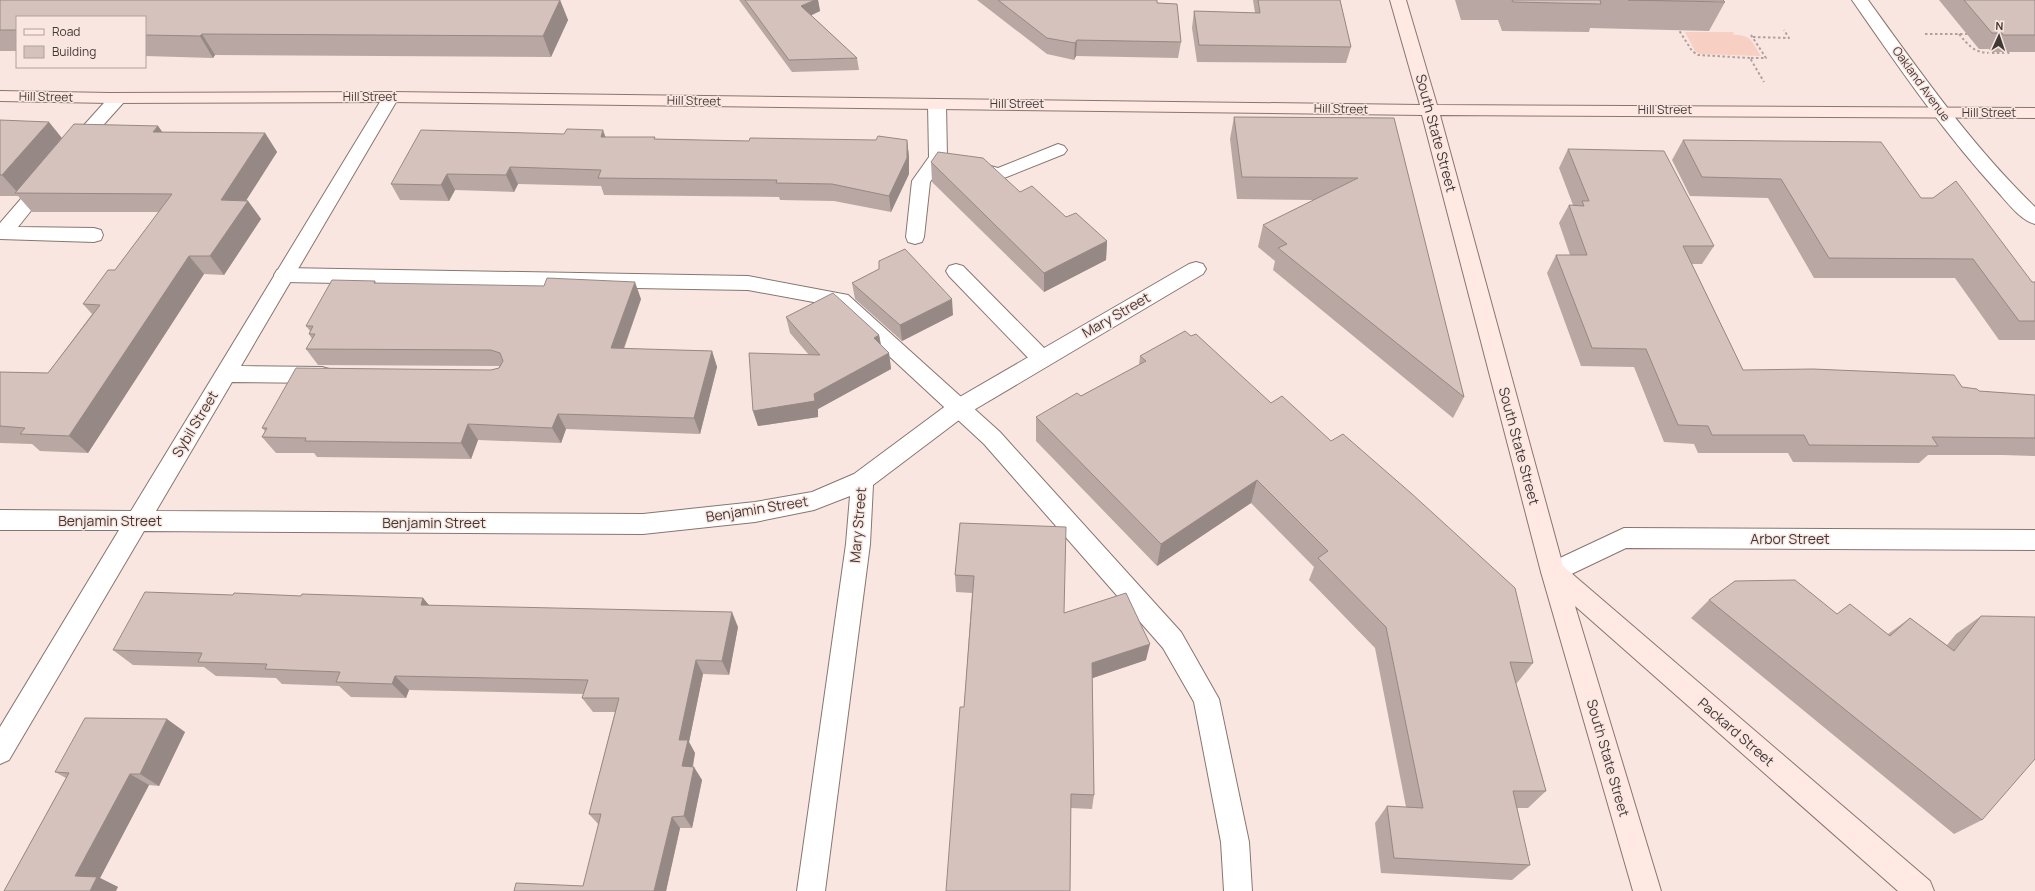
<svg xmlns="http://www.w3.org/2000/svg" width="2035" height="891" font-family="Manrope,sans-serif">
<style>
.green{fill:#f7cfc3}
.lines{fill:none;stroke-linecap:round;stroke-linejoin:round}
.lane-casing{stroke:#877670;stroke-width:2}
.street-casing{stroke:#877670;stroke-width:2}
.secondary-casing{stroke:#877670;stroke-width:2}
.path{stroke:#afa09c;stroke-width:2;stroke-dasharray:2.5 2.5;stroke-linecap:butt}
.lane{fill:#fff;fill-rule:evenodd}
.street{fill:#fff;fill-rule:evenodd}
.secondary{fill:#ffe9e2;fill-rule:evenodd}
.wall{fill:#b8a7a3}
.shaded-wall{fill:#968884}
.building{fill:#d6c2bd;stroke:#968884}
.labels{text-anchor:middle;stroke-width:3;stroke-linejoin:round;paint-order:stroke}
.far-street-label{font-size:12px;fill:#413937;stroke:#fae6e0}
.street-label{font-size:14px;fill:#413937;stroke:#fae6e0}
</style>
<rect width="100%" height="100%" fill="#fae6e0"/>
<path class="green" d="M1685,32h48l1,3c18,0 18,7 27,21l-62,-2 -4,-3z"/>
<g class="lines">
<defs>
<g id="lane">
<path d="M118,93l6,1 2,4 -2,4 -45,50 -6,2 -6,-2 -3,-4 3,-4 45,-50z"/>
<path d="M937,99l6,1 3,4 1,54 -17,24 -6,55 -2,5 -7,2 -7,-2 -2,-5 6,-56 17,-24 -1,-53 3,-4z"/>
<path d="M1058,144l6,2 3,4 -3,4 -65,26 -33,-9 -3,-4 3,-4 6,-2 26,7z"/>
<path d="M45,176l6,2 3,4 -36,45 76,1 7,2 2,5 -2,5 -7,2 -94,-3v-16l39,-45z"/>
<path d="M956,264l7,2 86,87 3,6 -3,6 -7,2 -7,-2 -86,-89 -3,-5 3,-5z"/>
<path d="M284,268l464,8 100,19 152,137 181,200 38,67 30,143 3,49h-28l-3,-49 -27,-140 -31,-54 -179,-204 -149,-138 -87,-16 -464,-8 -7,-2 -3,-5 3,-5z"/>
</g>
<g id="street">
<path d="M1852,0h16c52,72 103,145 167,207v17c-15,-4 -28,-22 -38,-33 -54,-59 -99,-125 -145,-191z"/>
<path d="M391,92l6,1 2,4 -158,269 81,1 7,2 3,6 -3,6 -7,2 -90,-1 -76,129 487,3 112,-12 57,-10 42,-18 97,-72 238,-138 7,-2 7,2 3,5 -3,5 -236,140 -94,71 -3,59 -45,347h-28l49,-347 4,-48 -36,14 -59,12 -112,12 -499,-3 -135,229 -9,4v-37l119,-197h-119v-20l131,1 252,-414 2,-4z"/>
<path d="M1624,528l411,2v20l-409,-2 -65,31 -8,3 -8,-3 -4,-7 4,-7z"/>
</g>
<path id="secondary" d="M1390,0h16l31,105 598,3v10l-595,-3 123,451 367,315 4,10h-36l-323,-285 86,285h-28l-92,-319 -119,-457 -1031,-13 -281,1 -110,-2v-10l110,2 281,-1 1029,13z"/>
</defs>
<use href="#lane" class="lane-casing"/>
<use href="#street" class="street-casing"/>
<use href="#secondary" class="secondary-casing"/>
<g class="path">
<path d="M1677,27l15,24 6,4 52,3"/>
<path d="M1925,34h42"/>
<path d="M1959,34c19,24 24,18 53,19"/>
<path d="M1751,35l15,23h-16l14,24"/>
<path d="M1753,37l36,1 -5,-8"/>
</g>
<use href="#lane" class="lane"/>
<use href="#street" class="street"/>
<use href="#secondary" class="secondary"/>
</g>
<g class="wall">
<path d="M0,0h560l8,20 -17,37 -336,-2 -2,3 -68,-2v-39h-128v34h-17z"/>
<path d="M739,0h79l2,11 -9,4 46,43 2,12 -67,2z"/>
<path d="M977,0h180v3l24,39 -3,16 -102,-2 -2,4 -27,-6z"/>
<path d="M1253,0h87l11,47 -5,16 -149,-1 -5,-34 2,-17 61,2z"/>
<path d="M1455,0h268l2,2 -16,29 -119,-3 -1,4 -87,-1 -4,-11h-37z"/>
<path d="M1939,0h96v52h-44l-2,-3h-10z"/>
<path d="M1234,117l160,1 70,279 -11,21 -180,-148 2,-9 -17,-14 5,-22 52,-25 -78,-1 -7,-60z"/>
<path d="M0,120l62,18 96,-12 4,6 103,1 12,19 -31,48 2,1 13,18 -37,56 -20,-1 -116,179 -48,-2 -8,-7 -32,-1v-71l48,1 44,-59 -9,-10 32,-34 44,-58h-127l-14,-16h-18z"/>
<path d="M606,137h49v2l94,2 158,-1 2,17v17l-18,38 -57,-11 -54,-1 -1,-3 -175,-2 -3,-9 -83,-2 -4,8 -59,-2 -6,11 -49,-1 -9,-16z"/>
<path d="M1683,140l238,58 111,84h3v58h-36l-44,-62h-141l-46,-80 -78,-2 -18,-36z"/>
<path d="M1568,149l146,97 -12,18h-10l51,106 219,17 17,4 56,4v61l-32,-1h-75l-9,8 -126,-1 -5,-9h-90l-4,-9 -30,-2 -30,-75 -53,-1 -34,-93 9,-18h14l-11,-32 10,-18h4l-14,-37z"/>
<path d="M931,162l89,30 46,25 41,24 -1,19 -62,32 -112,-110z"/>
<path d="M879,269l74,46 -51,26 -47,-42 -3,-16z"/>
<path d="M375,281l1,2 265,16 -17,50 88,2 5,16 -17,67 -134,-5 -5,14 -83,-3 -7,19 -154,-2 -3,-4h-38l-14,-16 3,-6 -3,-3 229,-58 8,-2v-2l-181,-1 -12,-16 6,-10 -3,-5 1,-3 -4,-5z"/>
<path d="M786,317l93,18 2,10 8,8 2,16 -73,40v8l-60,9 -5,-15 56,-56 -19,-22z"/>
<path d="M1140,356l393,307 -16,20h-1l30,108 -18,17h-11l13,57 -18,15 -131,-7 -6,-50 12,-17 19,1 -31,-159 -66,-68 5,-13 -63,-64 -94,63 -121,-125v-24l45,-21 58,-31z"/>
<path d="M960,523l104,90 82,47 -54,18 2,117 -2,14 -21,-1 -107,-101 8,-114 -16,-1 -1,-17z"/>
<path d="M233,595l68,1 122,2 6,7 309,22 -9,48 -26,-1 -14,68 6,11 -2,14 9,13 -10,48h-12l-14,63h-152l69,-5 16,-61 -10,-11 26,-102h-22l-11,-14 2,-4 -175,-4 -3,8 -55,-1 -12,-11 -57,-2 -6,-6 -60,-2 -12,-9 -71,-2 -20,-15z"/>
<path d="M1709,600l128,14 51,20 22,-16 37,27 9,-11 25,-18 1,204 -28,14 -263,-216z"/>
<path d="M185,732l-26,54 -10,-1 -49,93 18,9 -114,4 62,-113 -11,-6z"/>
</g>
<g class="shaded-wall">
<path d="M560,0l8,20 -17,37 -8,-21z"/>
<path d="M815,0h3l2,11 -16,8 -3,-13z"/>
<path d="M202,34l13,21 -2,3 -13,-22z"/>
<path d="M1077,40l-1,16 -2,4 1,-17z"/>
<path d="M49,122l17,21 -48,50 -16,-18z"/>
<path d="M158,126l13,18 -18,-12z"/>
<path d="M603,130l6,17 -8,-10z"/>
<path d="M265,133l12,19 -42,66 -14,-18z"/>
<path d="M907,140l2,17v17l-18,38 -2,-16z"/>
<path d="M510,167l8,17 -4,8 -8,-17z"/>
<path d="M447,174l8,16 -6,11 -8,-16z"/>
<path d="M248,201l13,18 -37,56 -14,-19z"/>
<path d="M1107,241l-1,19 -62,32v-19z"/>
<path d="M189,256l15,18 -116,179 -19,-17z"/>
<path d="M635,282l6,17 -23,65 -7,-16z"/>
<path d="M952,299l1,16 -51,26 -2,-16z"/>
<path d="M879,335l3,16 -8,-13z"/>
<path d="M712,351l5,16 -17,67 -6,-16z"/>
<path d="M889,353l2,16 -73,40v8l-60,9 -5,-15 61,-17z"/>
<path d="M558,414l8,15 -5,14 -9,-15z"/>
<path d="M468,424l10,16 -7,19 -10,-16z"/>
<path d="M1257,480l-6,23 -94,63 4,-22z"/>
<path d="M423,598l13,16 -15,-9z"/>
<path d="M732,612l6,15 -9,48 -7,-14z"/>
<path d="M1150,644l-4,16 -56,19 2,-16z"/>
<path d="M696,660l7,14 -14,68 6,11 -5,26 -8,-13 -3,-26z"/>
<path d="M395,676l14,14 -3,8 -14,-14z"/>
<path d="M167,719l18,13 -26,54 -19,-12z"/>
<path d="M694,767l8,13 -10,48 -8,-12z"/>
<path d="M130,774l19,11 -49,93 18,9 -2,4h-26l-15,-15z"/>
<path d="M672,817l8,11 -14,63h-12z"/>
</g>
<g class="building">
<path d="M0,0h560l-17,36 -341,-2 -2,2 -55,-1v-18h-128v13h-17z"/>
<path d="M745,0h70l-14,6 56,52 -68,2z"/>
<path d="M998,0h159v3l20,1 4,38 -104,-2 -2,3 -28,-5z"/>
<path d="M1258,0h82l11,47 -152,-2 -5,-34 66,2z"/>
<path d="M1512,0h88l1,4 -88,-2z"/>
<path d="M1628,0h95l2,2z"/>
<path d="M1964,0h71v35h-32l-1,-2h-10z"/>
<path d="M1234,117l160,1 70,279 -186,-149 9,-4 -24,-19 95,-47 -116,-1z"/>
<path d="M0,120l49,2 -47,53h-2z"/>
<path d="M74,124l84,2 -5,6 112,1 -44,67 27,1 -38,55h-21l-120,180 -49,-2 5,-6 -25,-2v-54l48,1 52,-68 -17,-1 25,-34h7l57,-76 -157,-1z"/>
<path d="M567,129l36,1 -2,7h54l-1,2 95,2 1,-3 126,2 2,-4 29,4v18l-18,38 -57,-12 -56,-1 1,-3 -179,-2 3,-8 -91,-3 -4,8 -59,-1 -6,11 -50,-1 30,-54 143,4z"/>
<path d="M1683,140l198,2 40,56h12l23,-17 76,101h3v39h-16l-46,-62 -144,-1 -48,-79 -79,-2z"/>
<path d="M1568,149l96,2 50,95h-31l60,124 70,-1 141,6 8,12 15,2 2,2 56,4v43l-103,-1 6,9 -129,-1 -5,-10h-92l-4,-9 -30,-1 -32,-76 -54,-1 -36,-93h31l-18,-50 15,1 -2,-5h7z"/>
<path d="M938,152l45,6 37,34 12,-6 34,31 10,-4 31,28 -63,32 -113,-111z"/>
<path d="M905,249l47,50 -52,26 -48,-42 27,-14v-8z"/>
<path d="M547,278l88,4 -24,66 101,3 -18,67 -136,-4 -6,14 -84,-4 -7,19 -156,-2 1,-3 -44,-1 5,-9h-5l34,-60 195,2 8,-2 4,-7 -3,-8 -9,-3 -185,-1 9,-15h-6l4,-8h-7l26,-46 43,1 -1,2 170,3z"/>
<path d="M833,293l46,42 -5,3 15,15 -75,41 1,7 -62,10 -4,-58 71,2 -34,-38z"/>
<path d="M1185,331l6,5 5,-2 75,69 11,-7 49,45 12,-7 69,60 103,94 18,75 -23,-1 36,129h-33l17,74 -136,-7 -7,-52 36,2 -37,-181 -68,-69 10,-7 -71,-71 -96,64 -125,-127 41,-24 4,3 65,-35 -6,-5z"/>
<path d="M960,523l106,4 -2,86 62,-20 24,51 -58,19 2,132 -23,-1 -1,97h-124l14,-184h4l10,-131 -19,-1z"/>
<path d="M1795,580l42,34 13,-10 40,32 20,-18 44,33 27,-35 54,1v142l-53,61 -273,-220 26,-19z"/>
<path d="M145,592l88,3 1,-2 67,3 1,-2 121,4 -2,7 311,7 -10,49 -26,-1 -17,80h9l-6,26 12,1 -10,49 -12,1 -18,74h-140l2,-8 67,3 18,-72h-12l30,-116h-37l6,-18 -193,-4 -3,8 -56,-2 4,-10 -75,-3 2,-5 -69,-2 4,-9 -89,-3z"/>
<path d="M85,718l82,1 -27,55h-10l-55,102 22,1 -7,14h-86l65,-118 -14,-1z"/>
</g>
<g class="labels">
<g class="far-street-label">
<text transform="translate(1921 84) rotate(54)" y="4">Oakland Avenue</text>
<text transform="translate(46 97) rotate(1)" y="4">Hill Street</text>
<text x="370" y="101">Hill Street</text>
<text transform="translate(694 101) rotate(1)" y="4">Hill Street</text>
<text x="1017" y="108">Hill Street</text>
<text transform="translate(1341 109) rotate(1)" y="4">Hill Street</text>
<text x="1665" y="114">Hill Street</text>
<text x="1989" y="117">Hill Street</text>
</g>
<g class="street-label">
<text transform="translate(1436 133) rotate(75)" y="5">South State Street</text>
<text transform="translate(1116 315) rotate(-30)" y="5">Mary Street</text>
<text transform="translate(195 424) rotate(-59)" y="5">Sybil Street</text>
<text transform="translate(1519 446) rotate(75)" y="5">South State Street</text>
<text transform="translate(757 509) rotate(-9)" y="5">Benjamin Street</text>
<text x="110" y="526">Benjamin Street</text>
<text x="434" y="528">Benjamin Street</text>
<text transform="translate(858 525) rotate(-85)" y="5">Mary Street</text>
<text x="1790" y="544">Arbor Street</text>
<text transform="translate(1736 732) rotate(41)" y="5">Packard Street</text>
<text transform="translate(1608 758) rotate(74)" y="5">South State Street</text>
</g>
</g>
<rect x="16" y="16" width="130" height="52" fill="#fae6e0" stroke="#b0a19c"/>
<rect x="24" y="29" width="20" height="6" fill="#ffe9e2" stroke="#b0a19c"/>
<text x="52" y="36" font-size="12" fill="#413937">Road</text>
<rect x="24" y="46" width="20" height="12" fill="#d6c2bd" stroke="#b0a19c"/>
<text x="52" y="56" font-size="12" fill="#413937">Building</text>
<g transform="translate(1999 36) rotate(3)" stroke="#fae6e0" stroke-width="3" paint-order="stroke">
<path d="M0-3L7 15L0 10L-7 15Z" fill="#413937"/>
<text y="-6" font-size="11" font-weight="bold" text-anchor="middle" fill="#413937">N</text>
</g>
</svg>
